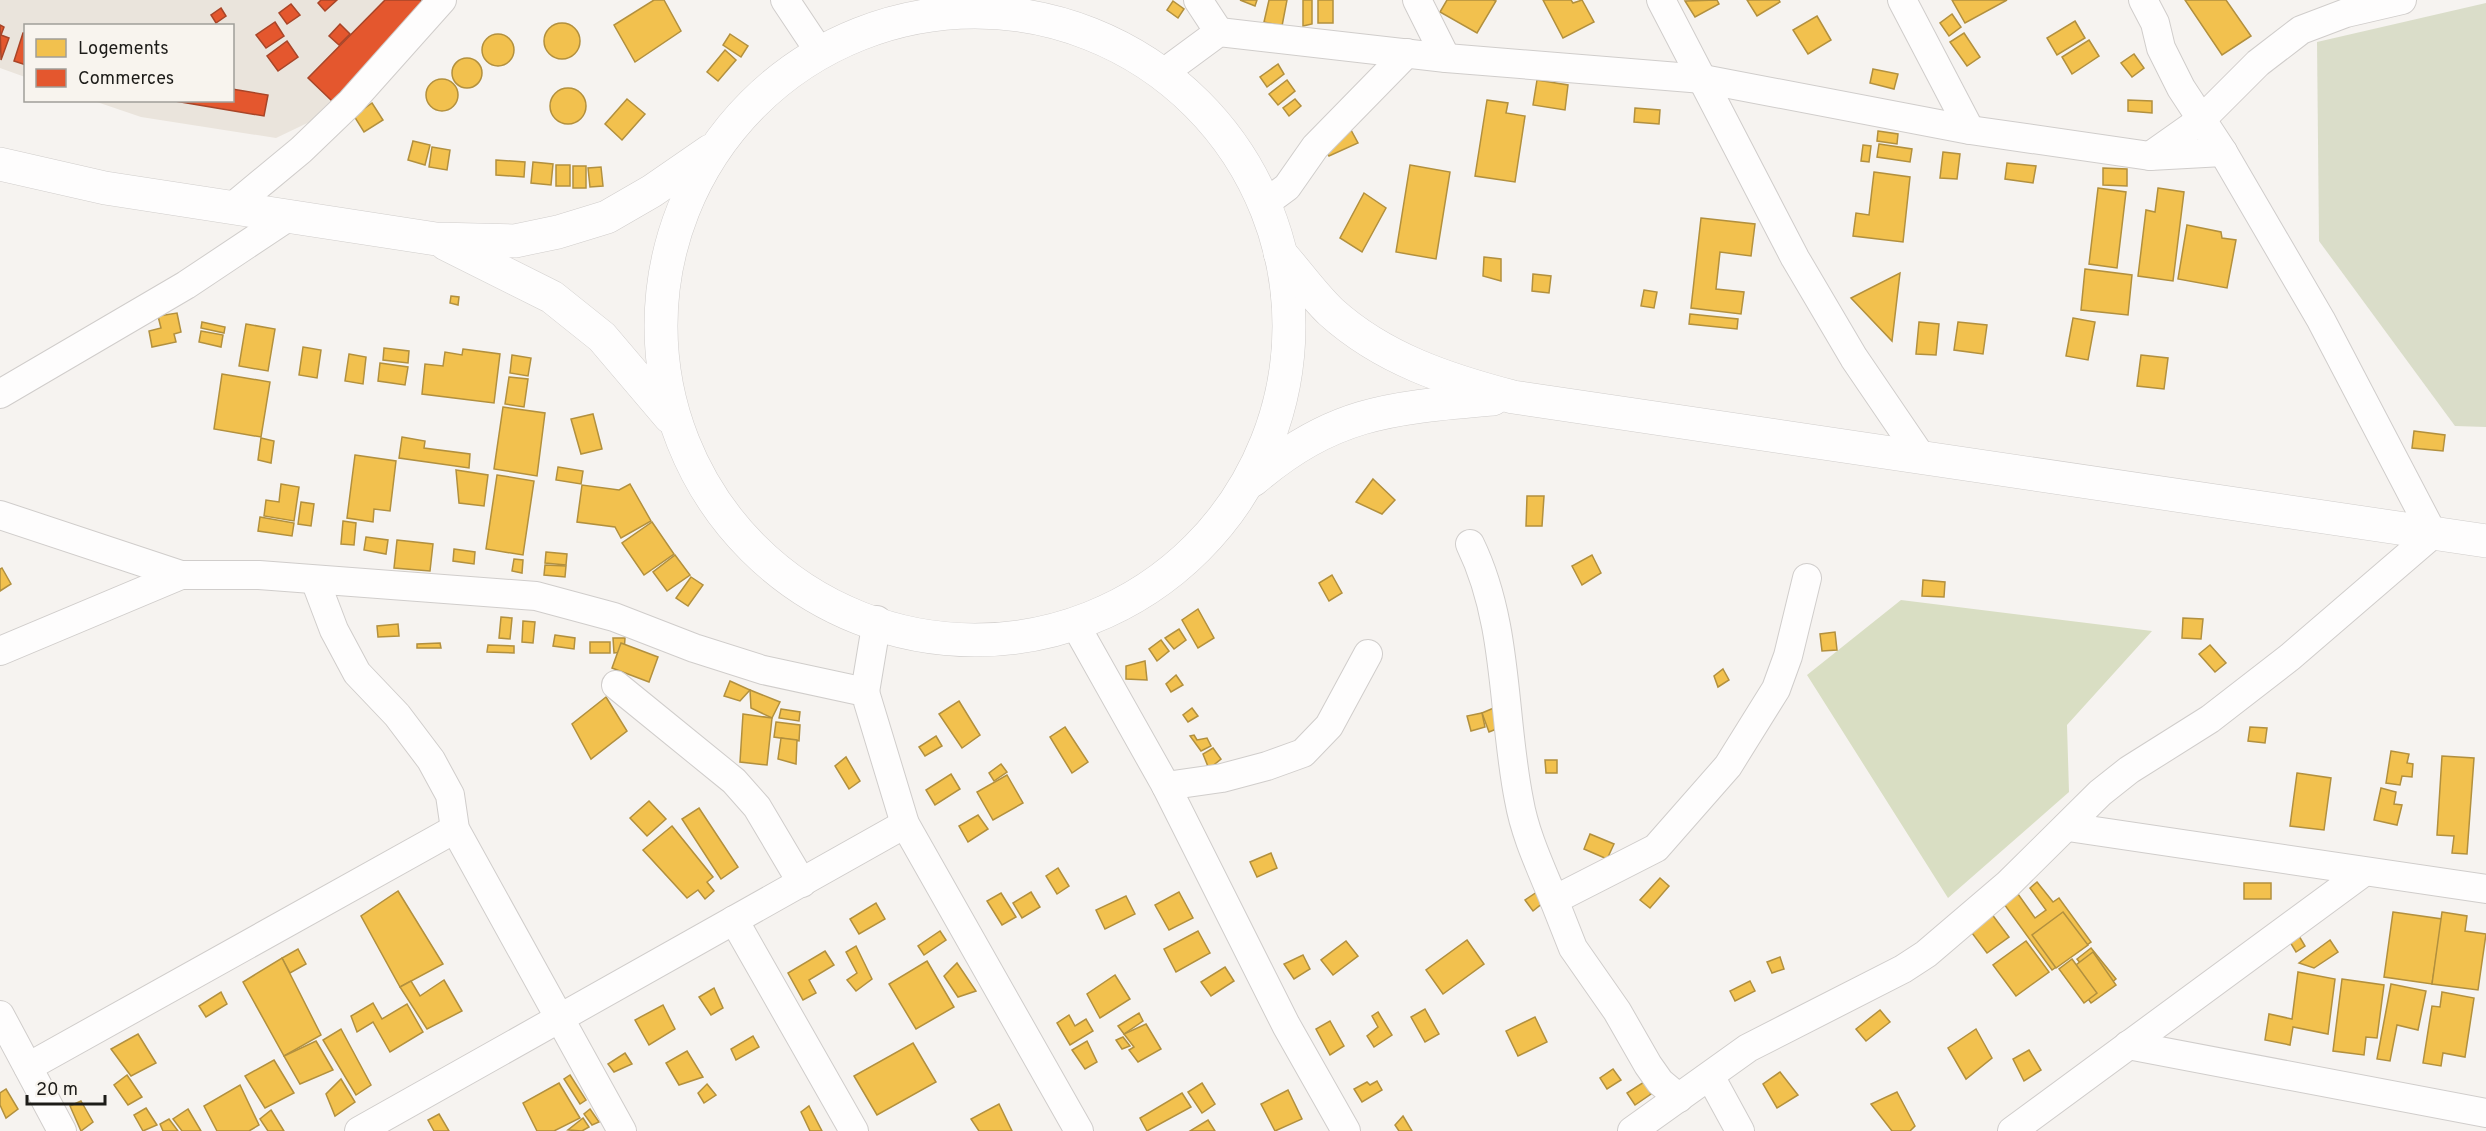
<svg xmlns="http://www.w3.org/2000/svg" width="2486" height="1131" font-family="Overpass,sans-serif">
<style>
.built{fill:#eae4dc}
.green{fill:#daddc9}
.forest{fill:#d9dec3}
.homes{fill:#f2c14e;stroke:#b2903e;stroke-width:1.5}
.shops{fill:#e4572e;stroke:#a84528;stroke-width:1.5}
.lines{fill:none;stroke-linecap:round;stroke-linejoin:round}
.street-casing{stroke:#d0cdcb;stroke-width:30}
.secondary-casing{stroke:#d0cdcb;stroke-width:34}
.street{stroke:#fefdfd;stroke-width:28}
.secondary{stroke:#fefdfd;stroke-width:33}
</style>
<rect width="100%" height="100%" fill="#f6f3f0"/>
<path class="built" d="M0,0h433l-90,106 -67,32 -135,-21 -47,-16 138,-1v-74h-206l-1,51 -25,-9z"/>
<path class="green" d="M2486,3v424l-31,-1 -136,-185 -2,-199z"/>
<path class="forest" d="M1901,600l251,31 -85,94 2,67 -121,106 -141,-223z"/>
<g class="homes">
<path d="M654,0h10l17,31 -46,31 -21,-37z"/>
<path d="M1240,0h17l-2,6z"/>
<path d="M1269,0h18l-5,26 -18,-4z"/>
<path d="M1303,0h9v24l-9,2z"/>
<rect x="1318" y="0" width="15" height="23"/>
<path d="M1447,0h46l3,1 -19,32 -37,-21z"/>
<path d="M1543,0h28l2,3 9,-3 12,22 -31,16z"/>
<path d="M1717,0l2,4 -24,13 -10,-16z"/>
<path d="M1747,0h32l1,2 -23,14z"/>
<path d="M1952,0h55l-42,23z"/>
<path d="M2185,0h41l25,36 -29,19z"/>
<path d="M1173,1l11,8 -6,9 -11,-8z"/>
<path d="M1952,14l9,13 -12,9 -9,-13z"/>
<path d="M1817,16l14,24 -23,14 -15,-24z"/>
<path d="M2075,21l10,17 -28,17 -10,-17z"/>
<circle cx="562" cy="41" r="18"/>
<path d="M1964,33l16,24 -13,9 -17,-24z"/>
<circle cx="498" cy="50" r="16"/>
<path d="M730,34l18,12 -7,11 -18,-12z"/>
<path d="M2089,40l10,16 -27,18 -10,-17z"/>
<path d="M725,50l11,10 -18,21 -11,-9z"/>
<path d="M2134,54l10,14 -12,9 -11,-14z"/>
<circle cx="467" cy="73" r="15"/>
<path d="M1278,64l6,10 -17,13 -7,-10z"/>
<path d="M1873,69l25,5 -4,15 -24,-6z"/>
<circle cx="442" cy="95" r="16"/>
<path d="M1287,80l8,11 -17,14 -9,-11z"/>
<path d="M1537,80l31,5 -3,25 -32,-5z"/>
<circle cx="568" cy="106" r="18"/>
<path d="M627,99l18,15 -23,26 -17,-16z"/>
<path d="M1295,99l6,7 -12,10 -6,-8z"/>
<path d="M1487,100l21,3 -2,10 19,3 -10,66 -40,-6z"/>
<path d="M2128,100l24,1v12l-24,-2z"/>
<path d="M372,103l11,17 -19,12 -10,-16z"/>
<path d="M1635,108l25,2 -1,14 -25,-2z"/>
<path d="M1351,130l7,13 -29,13 -6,-12z"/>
<path d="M1878,131l20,3 -1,10 -20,-3z"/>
<path d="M413,141l17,4 -5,20 -17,-5z"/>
<path d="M1879,144l33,5 -2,13 -33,-5z"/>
<path d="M1863,145l8,1 -2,16 -8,-1z"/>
<path d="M432,147l18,3 -3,20 -18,-3z"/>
<path d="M1943,152l17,2 -3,25 -17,-1z"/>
<path d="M496,160l29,2 -1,15 -28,-2z"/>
<path d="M533,162l20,2 -2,21 -20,-2z"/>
<path d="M2007,163l29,3 -3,17 -28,-4z"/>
<rect x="556" y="165" width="14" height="21"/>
<path d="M1410,165l40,7 -14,87 -40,-7z"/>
<rect x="573" y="166" width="13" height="22"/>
<path d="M601,167l2,19 -13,1 -2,-19z"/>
<path d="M2103,168l24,1v17l-24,-1z"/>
<path d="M1874,172l36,5 -7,65 -50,-6 3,-23 13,2z"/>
<path d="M2098,188l28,4 -9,76 -28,-4z"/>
<path d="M2158,188l26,4 -11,89 -35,-5 8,-66 9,2z"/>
<path d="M1364,193l22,15 -24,44 -22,-14z"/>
<path d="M1701,218l54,6 -4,32 -31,-4 -4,37 28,3 -3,22 -50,-6z"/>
<path d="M2187,225l34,7 1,6 14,2 -9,48 -49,-9z"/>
<path d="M1484,257l17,2v22l-18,-5z"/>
<path d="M2085,269l47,6 -4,40 -47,-5z"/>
<path d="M1900,273l-8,68 -41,-43z"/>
<path d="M1533,274l18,2 -2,17 -17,-2z"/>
<path d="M1644,290l13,2 -3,16 -13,-2z"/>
<path d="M451,296l8,1 -1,8 -8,-2z"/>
<path d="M177,313l4,19 -7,2 2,8 -24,5 -3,-16 12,-3 -3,-12z"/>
<path d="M1690,314l48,5 -1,10 -48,-5z"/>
<path d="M2073,318l22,4 -7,38 -22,-4z"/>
<path d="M202,322l23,5 -1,6 -23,-5z"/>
<path d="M1919,322l20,2 -3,31 -20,-1z"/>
<path d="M1958,322l29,3 -4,29 -29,-4z"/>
<path d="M246,324l29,5 -7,42 -29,-5z"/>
<path d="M201,331l22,4 -2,12 -22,-5z"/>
<path d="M303,347l18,3 -4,28 -18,-3z"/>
<path d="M384,348l25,3 -1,12 -25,-3z"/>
<path d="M463,349l37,5 -6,49 -72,-9 3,-30 18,2 2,-14 17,3z"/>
<path d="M349,354l17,3 -3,27 -18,-3z"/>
<path d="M512,355l19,3 -3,18 -18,-3z"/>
<path d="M2141,355l27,3 -4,31 -27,-3z"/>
<path d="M380,363l28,4 -3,18 -27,-4z"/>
<path d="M222,374l48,8 -9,55 -47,-8z"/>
<path d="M509,377l19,2 -4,28 -19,-3z"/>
<path d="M503,407l42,6 -8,63 -43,-7z"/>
<path d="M593,414l9,35 -21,5 -10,-35z"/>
<path d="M2414,431l31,4 -2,16 -31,-3z"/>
<path d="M402,437l23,4 -1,7 46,6 -1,14 -70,-10z"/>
<path d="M261,438l13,3 -3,22 -13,-3z"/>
<path d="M355,455l41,6 -6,50 -16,-2 -1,13 -26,-4z"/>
<path d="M558,467l25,4 -2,13 -25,-4z"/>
<path d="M456,470l32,5 -4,31 -25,-3z"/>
<path d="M497,475l37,6 -11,74 -37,-6z"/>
<path d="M1373,479l22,21 -13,14 -26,-12z"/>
<path d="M281,484l18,3 -5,34 -30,-5 2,-16 13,2z"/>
<path d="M630,484l21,37 -30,17 -6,-11 -38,-5 5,-37 37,5z"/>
<path d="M1527,496h17l-2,30h-16z"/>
<path d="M301,502l13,2 -3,22 -13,-2z"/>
<path d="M260,517l34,6 -2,13 -34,-5z"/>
<path d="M343,521l13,2 -2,22 -13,-1z"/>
<path d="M652,522l22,32 -30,21 -22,-32z"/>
<path d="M366,537l22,3 -2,14 -22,-4z"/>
<path d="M397,540l36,4 -3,27 -36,-3z"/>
<path d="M454,549l21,3 -1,12 -21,-3z"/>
<path d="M546,552l21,2 -1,11 -21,-2z"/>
<path d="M675,555l15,20 -23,16 -14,-19z"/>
<path d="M1592,555l9,18 -19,12 -10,-19z"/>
<path d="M514,559l9,1 -1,13 -10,-2z"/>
<path d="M545,565l21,1 -1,11 -21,-2z"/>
<path d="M2,568l9,16 -11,7v-22z"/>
<path d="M1332,575l10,18 -13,8 -10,-18z"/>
<path d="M691,577l12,8 -15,21 -12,-8z"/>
<path d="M1923,580l22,2 -1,15 -22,-1z"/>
<path d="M1198,609l16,29 -16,10 -16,-28z"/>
<path d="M501,617l11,1 -2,21 -11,-1z"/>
<path d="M2183,618l20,1 -2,20 -19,-1z"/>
<path d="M523,621l12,1 -2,21 -11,-1z"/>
<path d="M398,624l1,12 -21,1 -1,-11z"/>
<path d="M1179,629l7,11 -12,9 -9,-11z"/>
<path d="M1835,632l2,18 -15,1 -2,-17z"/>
<path d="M555,635l20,3 -1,11 -21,-3z"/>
<path d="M613,638h12l-1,14 -10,1z"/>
<path d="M1161,640l8,11 -12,10 -8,-12z"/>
<rect x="590" y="642" width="20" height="11"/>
<path d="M440,643l1,5h-24v-4z"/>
<path d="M621,643l37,14 -9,25 -37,-14z"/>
<path d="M488,645l26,1v7l-27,-1z"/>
<path d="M2210,645l16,18 -11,9 -16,-18z"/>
<path d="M1145,661l2,19 -21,-1v-13z"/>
<path d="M1723,669l6,11 -11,7 -4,-11z"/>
<path d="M1176,675l7,10 -12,7 -5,-8z"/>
<path d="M730,681l20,9 -10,11 -16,-5z"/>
<path d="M750,690l30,12 -8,16 -21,-10z"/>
<path d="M606,697l21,34 -36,28 -19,-35z"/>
<path d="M959,701l21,34 -18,13 -23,-34z"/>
<path d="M1496,707l8,19 -15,6 -7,-19z"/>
<path d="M1192,708l6,8 -10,6 -5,-7z"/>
<path d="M781,709l19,3 -1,9 -20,-3z"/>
<path d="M1482,713l3,14 -14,4 -4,-15z"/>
<path d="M743,714l29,4 -5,47 -27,-3z"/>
<path d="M776,722l24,3 -1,16 -25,-4z"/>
<path d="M1065,727l23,35 -16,11 -22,-36z"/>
<path d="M2250,727l17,1 -2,15 -17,-2z"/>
<path d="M1194,735l3,5 10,-2 4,8 -10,5 -11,-15z"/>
<path d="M936,736l6,10 -17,10 -6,-9z"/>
<path d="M781,738l16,2 -1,24 -18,-5z"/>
<path d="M1213,748l8,11 -12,10 -6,-15z"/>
<path d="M2391,751l18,3 -2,9 6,1 -1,13 -10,-1 -2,9 -14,-2z"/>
<path d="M2442,756l32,2 -7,96 -15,-1 2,-17 -17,-1z"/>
<path d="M846,757l14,24 -11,8 -14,-23z"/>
<path d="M1545,760h12v13h-11z"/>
<path d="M1001,764l6,8 -13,9 -5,-8z"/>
<path d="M2297,773l34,5 -7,52 -34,-4z"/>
<path d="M951,774l9,15 -25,16 -9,-15z"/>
<path d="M1007,775l16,28 -30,17 -16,-28z"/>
<path d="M2381,788l15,4 -2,12 8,1 -5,20 -23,-5z"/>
<path d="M649,801l17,18 -19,17 -17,-18z"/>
<path d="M699,808l39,59 -17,12 -39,-60z"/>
<path d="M978,815l10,14 -20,13 -9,-16z"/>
<path d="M672,826l41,51 -6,5 7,9 -9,8 -7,-9 -11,8 -44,-48z"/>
<path d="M1590,834l24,10 -7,15 -23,-10z"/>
<path d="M1271,853l6,15 -20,9 -7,-15z"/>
<path d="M1058,868l11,18 -12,8 -11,-18z"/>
<path d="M1660,878l9,8 -19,22 -10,-8z"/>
<path d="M2037,882l16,20 6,-4 32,44 -39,28 -48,-66 14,-10 17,24 11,-8 -16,-22z"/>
<rect x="2244" y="883" width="27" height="16"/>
<path d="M398,891l45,73 -43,23 -39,-71z"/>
<path d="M1031,892l9,15 -18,11 -9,-15z"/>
<path d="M1179,892l14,26 -24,12 -14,-25z"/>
<path d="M1537,892l7,10 -11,9 -8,-11z"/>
<path d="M1001,893l15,24 -14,8 -15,-24z"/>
<path d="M1126,896l9,18 -30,15 -9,-19z"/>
<path d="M876,903l9,16 -26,15 -9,-15z"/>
<path d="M2063,912l25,33 -32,23 -24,-33z"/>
<path d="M2393,912l49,7 -10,65 -48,-7z"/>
<path d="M2442,912l25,4 -2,15 21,3 -8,56 -46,-6z"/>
<path d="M1991,913l18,24 -22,16 -18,-24z"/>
<path d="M940,931l6,9 -22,15 -6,-9z"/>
<path d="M1198,931l12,22 -34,19 -12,-23z"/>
<path d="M2299,936l6,10 -9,6 -6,-10z"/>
<path d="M1467,940l17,24 -41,30 -17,-24z"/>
<path d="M2330,940l8,12 -24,16 -15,-5z"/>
<path d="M1346,941l12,15 -25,19 -12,-15z"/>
<path d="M2026,941l23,31 -33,24 -23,-31z"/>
<path d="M856,946l16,33 -16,12 -9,-11 10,-7 -11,-21z"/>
<path d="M2091,948l25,31 -14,11 -25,-31z"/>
<path d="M298,949l8,15 -16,9 -8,-15z"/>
<path d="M825,951l9,14 -25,15 7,13 -13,7 -15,-27z"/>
<path d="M2093,952l23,33 -25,18 -23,-32z"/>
<path d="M1303,955l7,14 -16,10 -10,-15z"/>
<path d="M1780,957l4,12 -12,4 -5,-11z"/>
<path d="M282,958l39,77 -37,21 -41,-74z"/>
<path d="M2072,959l25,34 -13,10 -25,-34z"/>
<path d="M927,961l27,46 -38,22 -27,-45z"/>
<path d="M957,963l19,28 -18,6 -14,-21z"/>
<path d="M1225,967l9,14 -23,15 -10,-14z"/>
<path d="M2298,972l37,7 -7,55 -35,-7 -3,18 -25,-5 4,-26 23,5z"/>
<path d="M1115,975l15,24 -30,19 -13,-24z"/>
<path d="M2342,979l42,6 -7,53 -11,-1 -2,18 -31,-4z"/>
<path d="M444,980l18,31 -35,18 -27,-42 11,-6 9,15z"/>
<path d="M1750,981l5,10 -20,10 -5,-10z"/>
<path d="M2391,984l35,7 -8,39 -21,-5 -7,36 -13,-2z"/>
<path d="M714,988l9,20 -12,7 -12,-18z"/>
<path d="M221,992l6,12 -21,13 -7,-11z"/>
<path d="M2442,992l32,6 -9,59 -22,-4 -2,13 -18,-3 9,-57 8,1z"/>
<path d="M373,1003l9,16 25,-15 16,28 -33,20 -17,-30 -16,10 -6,-16z"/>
<path d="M663,1005l12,24 -26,16 -14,-25z"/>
<path d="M1425,1009l14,25 -14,8 -14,-25z"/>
<path d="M1880,1010l10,12 -24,19 -10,-12z"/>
<path d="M1378,1012l14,23 -18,12 -7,-11 11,-9 -6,-11z"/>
<path d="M1139,1013l4,8 -19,13 -6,-8z"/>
<path d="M1069,1015l6,11 11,-7 7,12 -23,14 -13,-22z"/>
<path d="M1535,1017l12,25 -29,14 -12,-25z"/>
<path d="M1330,1021l14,25 -14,9 -14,-26z"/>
<path d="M1146,1024l15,25 -23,13 -9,-12 5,-3 -10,-13z"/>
<path d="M341,1029l30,56 -15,10 -33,-55z"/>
<path d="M1976,1029l16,29 -26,21 -18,-31z"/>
<path d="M138,1034l18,29 -25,13 -20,-27z"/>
<path d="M753,1036l6,11 -23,13 -5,-11z"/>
<path d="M1123,1037l7,9 -8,3 -6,-9z"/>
<path d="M316,1041l17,29 -33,14 -16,-28z"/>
<path d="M1087,1041l10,21 -12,7 -13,-19z"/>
<path d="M913,1043l23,39 -59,33 -23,-39z"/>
<path d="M2029,1050l12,20 -17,11 -11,-22z"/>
<path d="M687,1051l16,26 -24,8 -13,-22z"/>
<path d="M625,1053l7,11 -18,8 -6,-8z"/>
<path d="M274,1060l20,33 -29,15 -20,-32z"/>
<path d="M1613,1069l8,11 -14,9 -7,-11z"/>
<path d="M1780,1072l18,23 -21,13 -14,-24z"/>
<path d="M127,1075l15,22 -14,8 -14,-20z"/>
<path d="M570,1075l16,25 -6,4 -16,-25z"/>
<path d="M341,1079l14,23 -20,14 -9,-22z"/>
<path d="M1377,1081l5,9 -20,12 -8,-13 13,-7 3,3z"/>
<path d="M1644,1082l7,12 -16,11 -8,-12z"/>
<path d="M559,1083l21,35 -26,13h-17l-14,-28z"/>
<path d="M1202,1083l13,21 -13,9 -14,-21z"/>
<path d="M707,1084l9,11 -12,8 -6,-10z"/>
<path d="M240,1085l19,40 -10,6h-32l-13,-25z"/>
<path d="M6,1089l12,20 -12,9 -6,-13v-12z"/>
<path d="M1288,1090l14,29 -27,12 -14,-27z"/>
<path d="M1897,1092l18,34 -5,5h-18l-21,-27z"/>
<path d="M1182,1093l9,14 -44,24 -7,-13z"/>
<path d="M81,1101l12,21 -12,9 -11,-25z"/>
<path d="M999,1104l13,27h-33l-8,-12z"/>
<path d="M809,1106l13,25h-12l-9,-19z"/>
<path d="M146,1108l11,17 -14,6 -9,-16z"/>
<path d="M188,1109l13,22h-19l-9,-12z"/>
<path d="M590,1109l9,13 -7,3 -8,-11z"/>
<path d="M271,1110l13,21h-16l-8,-12z"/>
<path d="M439,1114l10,17h-15l-6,-11z"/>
<path d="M1403,1116l9,15h-13l-4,-6z"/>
<path d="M583,1118l6,9 -7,4 -14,-1z"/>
<path d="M169,1119l9,12h-15l-3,-7z"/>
<path d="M1208,1120l7,11h-25z"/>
</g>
<g class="shops">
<path d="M321,0h16l-12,11 -7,-8z"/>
<path d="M385,0h35l6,6 -94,95 -24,-23z"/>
<path d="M291,4l9,11 -13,9 -8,-11z"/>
<path d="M221,8l5,8 -10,7 -5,-8z"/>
<path d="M275,22l9,14 -18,12 -10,-13z"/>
<path d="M340,24l10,10 -11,11 -10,-9z"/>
<path d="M0,25l4,2 -3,8 8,3 -8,22z"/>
<path d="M23,33h3v32l-12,-4z"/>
<path d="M287,41l11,16 -20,14 -11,-15z"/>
<path d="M232,89l36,6 -4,21 -95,-16h63z"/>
</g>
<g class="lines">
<defs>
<g id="street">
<path d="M785,0l34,51"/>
<path d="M1198,0l21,32"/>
<path d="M1417,0l29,58"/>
<path d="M1661,0l134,258 59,100 66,97"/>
<path d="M1902,0l68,130"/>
<path d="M1162,74l57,-42 227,26 257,21 267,51 180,26 73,-4"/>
<path d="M2150,156l51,-36 57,-57 43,-33 45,-17 56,-13"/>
<path d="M1264,204l23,-17 28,-40 92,-94"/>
<path d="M231,208l70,-58 50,-48 91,-102"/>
<path d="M0,394l186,-109 105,-70"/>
<path d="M0,515l181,60h78l277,21 78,21 80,31 69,22 102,22 40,132 174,307"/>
<path d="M1470,544c39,80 32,171 49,256 6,35 22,68 35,100"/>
<path d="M315,580l19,50 23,43 40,42 34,45 19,35 5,34 167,302"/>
<path d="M1076,626l90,160 120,239 60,106"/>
<path d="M0,651l181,-76"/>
<path d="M616,685l118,96 23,26 45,76"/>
<path d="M865,692l12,-72"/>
<path d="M1166,786l56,-8 45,-12 36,-13 26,-27 39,-72"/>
<path d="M2068,827l418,62"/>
<path d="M734,920l120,211"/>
<path d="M0,1015l62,116"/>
<path d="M2128,1045l358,68"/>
<path d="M28,1067l427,-238"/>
<path d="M1710,1076l30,55"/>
<path d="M1679,1098l-19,-16 -12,-17 -31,-54 -44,-63 -19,-48 102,-52 72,-82 48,-77 12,-33 19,-78"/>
<path d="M359,1131l546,-307"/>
<path d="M1632,1131l116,-83 155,-79 23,-15 82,-70 92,-91 29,-23 81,-51 80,-62 143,-123 -112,-214 -98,-168 -42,-64 -20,-40 -6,-25 -12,-23"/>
<path d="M2012,1131l352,-259"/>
</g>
<g id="secondary">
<circle cx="975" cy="326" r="314"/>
<path d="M0,164l105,24 331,51 79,2 43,-9 49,-15 45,-26 58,-40"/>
<path d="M446,244l106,53 50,40 68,80"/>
<path d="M1280,253c17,19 33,42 51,59 52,47 117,68 182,85l973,144"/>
<path d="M1253,480c81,-69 139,-72 240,-81"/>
</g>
</defs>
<use href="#street" class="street-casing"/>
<use href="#secondary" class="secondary-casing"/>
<use href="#street" class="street"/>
<use href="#secondary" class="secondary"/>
</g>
<rect x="24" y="24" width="210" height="78" fill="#f8f4ee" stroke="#a09e99" stroke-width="1.5"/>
<rect x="36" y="39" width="30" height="18" fill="#f2c14e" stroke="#a09e99" stroke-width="1.5"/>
<text x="78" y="54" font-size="18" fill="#1d1c19">Logements</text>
<rect x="36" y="69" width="30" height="18" fill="#e4572e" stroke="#a09e99" stroke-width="1.5"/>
<text x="78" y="84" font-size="18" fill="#1d1c19">Commerces</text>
<path d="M27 1095v9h78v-9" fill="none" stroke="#1d1c19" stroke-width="3"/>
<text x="36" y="1095" font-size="18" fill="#1d1c19" stroke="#f8f4ee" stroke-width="4.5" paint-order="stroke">20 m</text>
</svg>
